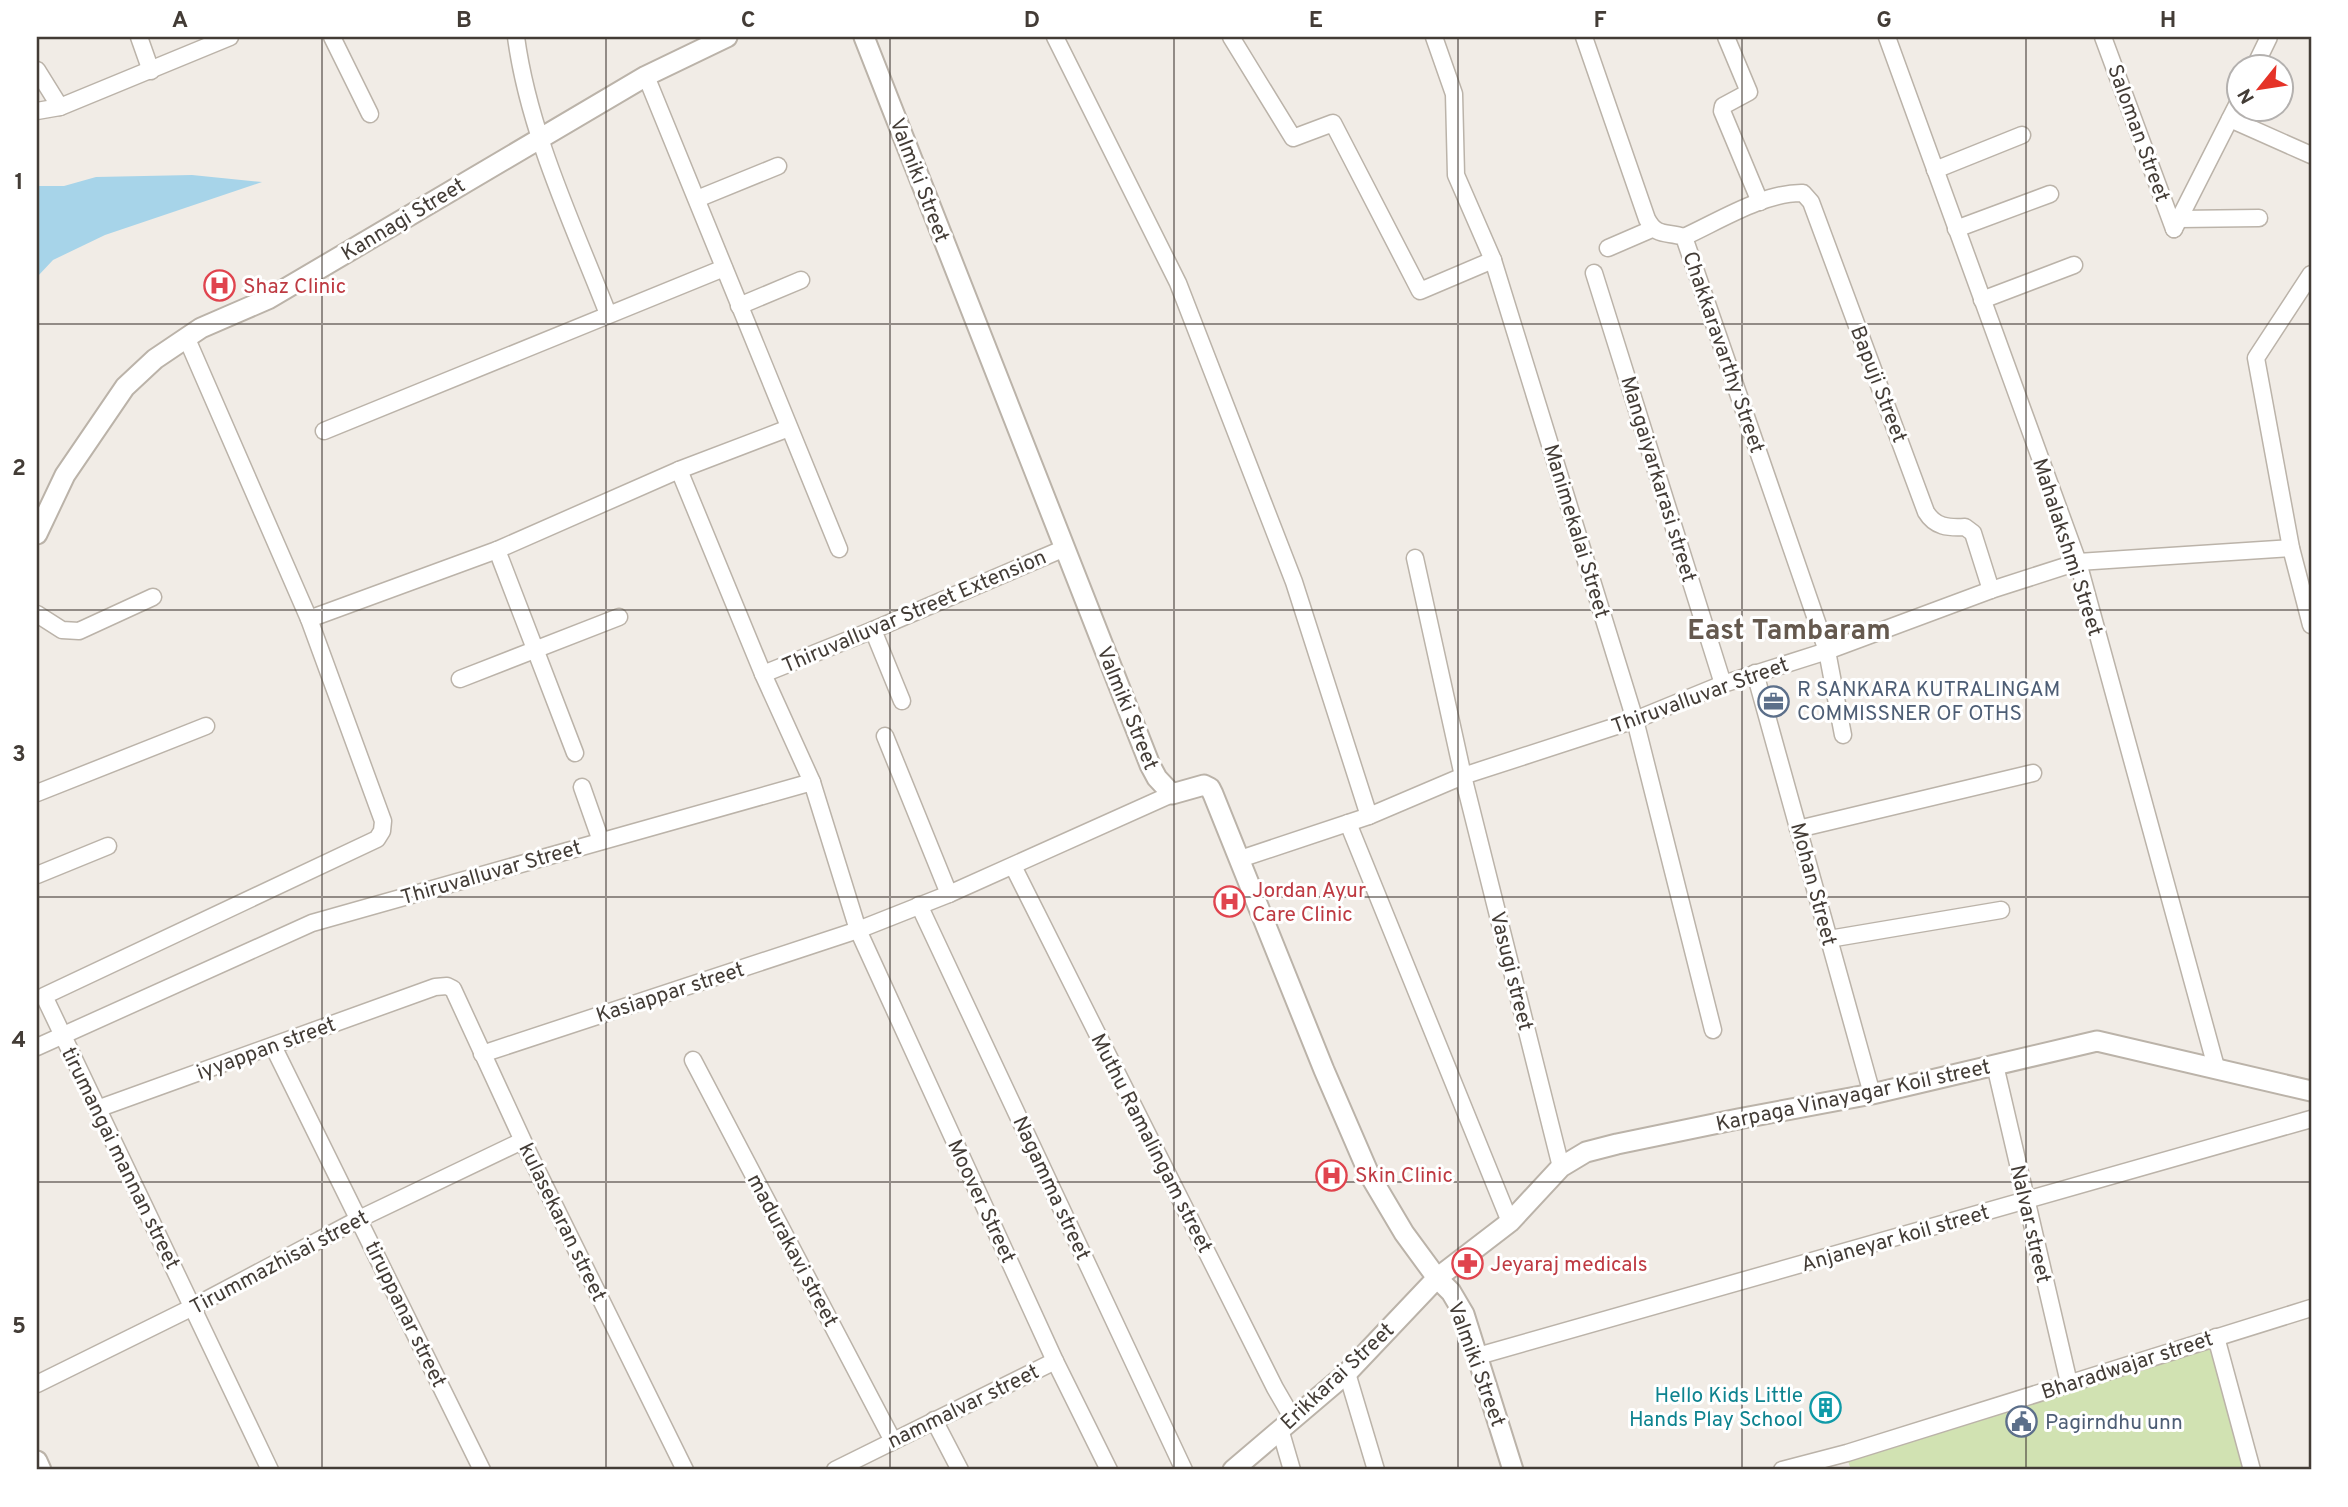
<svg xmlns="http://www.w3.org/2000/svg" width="2348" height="1507" font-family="Overpass,sans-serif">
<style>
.green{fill:#d1e2b2}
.water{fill:#a7d4e9}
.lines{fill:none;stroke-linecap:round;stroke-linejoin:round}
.minor-casing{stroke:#bbb3a9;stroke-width:19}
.tertiary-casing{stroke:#bbb3a9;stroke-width:23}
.minor{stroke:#fff;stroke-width:16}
.tertiary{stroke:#fff;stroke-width:19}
.grid{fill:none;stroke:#433c36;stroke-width:2;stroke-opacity:0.55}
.labels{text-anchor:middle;stroke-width:6;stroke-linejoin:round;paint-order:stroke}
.street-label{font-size:21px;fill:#433c36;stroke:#fff}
.health-label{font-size:21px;fill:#be3a42;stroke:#fff;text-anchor:start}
.service-label{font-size:21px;fill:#4e5e75;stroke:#fff;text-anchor:start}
.culture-label{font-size:21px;fill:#0d838f;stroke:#fff;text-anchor:end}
.district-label{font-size:28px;font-weight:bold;fill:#65594e;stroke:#fff}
.neatline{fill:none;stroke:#433c36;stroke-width:2.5}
.grid-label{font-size:23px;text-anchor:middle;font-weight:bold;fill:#433c36}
</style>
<rect width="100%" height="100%" fill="#f1ece6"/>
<path class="green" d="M2216,1337l38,133h-403l-4,-12z"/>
<path class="water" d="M192,175l70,7 -157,53 -52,25 -16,17v-91h27l32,-9z"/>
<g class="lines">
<defs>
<g id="minor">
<path d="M139,37l12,34"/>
<path d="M332,37l38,77"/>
<path d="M516,37c13,96 57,187 92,277"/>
<path d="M1055,37l123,246 116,299 75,234"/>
<path d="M1231,37l62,101 40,-15 87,168 73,-31"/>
<path d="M1434,37l20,57 2,81 37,85 142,460 78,310"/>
<path d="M1584,37l63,182c10,19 20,12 37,18l143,414 16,84"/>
<path d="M1726,37l23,55 -26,14 -1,5 38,91"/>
<path d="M1887,37l191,525 138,505"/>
<path d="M2103,37l71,192"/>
<path d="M2255,66l14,-29"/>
<path d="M37,70l23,37"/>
<path d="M646,76l193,473"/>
<path d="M37,111l23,-4 170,-70"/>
<path d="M2230,119l81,36"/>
<path d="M1935,170l87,-35"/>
<path d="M697,199l81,-33"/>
<path d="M2179,219l80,-1"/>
<path d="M1956,229l94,-35"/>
<path d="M2174,229l66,-130"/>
<path d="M1684,237c35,-16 81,-45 119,-44l8,9 115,310c9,15 22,16 39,15l8,6 18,57"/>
<path d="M1608,248l44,-19"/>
<path d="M1594,273l129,411"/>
<path d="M2311,274l-55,84 35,190 20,77"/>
<path d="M1982,300l92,-35"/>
<path d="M739,306l62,-26"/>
<path d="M187,339l122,280 74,202 -1,10 -5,8 -333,157 226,474"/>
<path d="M324,431l400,-163"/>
<path d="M679,470l84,204 49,108"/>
<path d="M497,550l78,203"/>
<path d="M1415,558l48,218 98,391"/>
<path d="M37,614l25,16 17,1 74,-34"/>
<path d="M309,619l188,-69 182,-80 110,-42"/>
<path d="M873,630l29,71"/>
<path d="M1755,673l117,421"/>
<path d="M763,674l110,-44 192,-82"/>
<path d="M460,679l159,-62"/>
<path d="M885,736l64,158"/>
<path d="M582,787l19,54"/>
<path d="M37,793l169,-67"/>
<path d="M1348,823l162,399"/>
<path d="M1798,829l235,-56"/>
<path d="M1240,859l129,-43 94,-40 172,-56 88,-36 104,-33 164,-61 87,-28 213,-14"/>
<path d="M1013,866l262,522 18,31"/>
<path d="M37,875l71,-29"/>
<path d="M919,905l265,565"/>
<path d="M1829,939l172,-29"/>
<path d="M273,1046l209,424"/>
<path d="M37,1047l275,-124 500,-141 46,148 197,431 54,109"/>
<path d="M482,1054l376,-124 91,-36 223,-100"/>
<path d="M693,1060l200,381"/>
<path d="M1995,1065l74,318"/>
<path d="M97,1109l338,-122 12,-1 6,3 76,165 156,316"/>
<path d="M2216,1337l36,133"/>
<path d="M1478,1356l833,-237"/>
<path d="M1347,1373l29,97"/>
<path d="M37,1384l156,-77 166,-88 163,-78"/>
<path d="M934,1420l26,50"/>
<path d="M1280,1429l12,41"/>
<path d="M835,1470l220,-109"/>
<path d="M1782,1470l65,-17 464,-145"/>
</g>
<g id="tertiary">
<path d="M864,37l286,728 7,13 15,16 32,-9 6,3 3,6 111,276 45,104 35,59 33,45 14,14 13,22 49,156"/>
<path d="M37,534l28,-59 60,-88 30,-28 46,-31 67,-29 378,-223 81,-39"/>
<path d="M37,1461l4,9"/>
<path d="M1233,1470l114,-97 90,-95 73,-56 51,-55 25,-15 31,-8 121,-25 134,-25 225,-53 214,50"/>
</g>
</defs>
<use href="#minor" class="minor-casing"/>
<use href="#tertiary" class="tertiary-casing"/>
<use href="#minor" class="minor"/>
<use href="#tertiary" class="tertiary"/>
</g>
<path class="grid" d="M322,37v1433M606,37v1433M890,37v1433M1174,37v1433M1458,37v1433M1742,37v1433M2026,37v1433M37,324h2274M37,610h2274M37,897h2274M37,1182h2274"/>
<defs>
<symbol id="hospital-ring" viewBox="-11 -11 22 22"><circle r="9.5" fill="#fff" stroke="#e0444e" stroke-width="1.5"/><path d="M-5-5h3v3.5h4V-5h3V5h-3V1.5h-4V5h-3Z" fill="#e0444e"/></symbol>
<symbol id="office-ring" viewBox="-11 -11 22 22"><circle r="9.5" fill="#fff" stroke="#5c6f8a" stroke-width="1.5"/><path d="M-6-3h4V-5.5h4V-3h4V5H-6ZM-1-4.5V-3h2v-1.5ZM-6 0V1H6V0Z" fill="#5c6f8a"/></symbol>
<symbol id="pharmacy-ring" viewBox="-11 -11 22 22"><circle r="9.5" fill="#fff" stroke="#e0444e" stroke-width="1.5"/><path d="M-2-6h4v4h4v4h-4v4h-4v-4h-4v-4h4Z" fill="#e0444e"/></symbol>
<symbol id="building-ring" viewBox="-11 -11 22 22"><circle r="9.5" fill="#fff" stroke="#0f9aa8" stroke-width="1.5"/><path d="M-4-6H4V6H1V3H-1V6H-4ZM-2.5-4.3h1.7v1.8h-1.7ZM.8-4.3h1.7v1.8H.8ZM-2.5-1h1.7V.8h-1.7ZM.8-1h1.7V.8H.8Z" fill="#0f9aa8"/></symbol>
<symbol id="civic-ring" viewBox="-11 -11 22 22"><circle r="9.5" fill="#fff" stroke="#5c6f8a" stroke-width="1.5"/><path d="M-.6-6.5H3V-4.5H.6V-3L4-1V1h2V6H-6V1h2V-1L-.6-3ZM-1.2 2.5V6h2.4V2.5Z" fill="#5c6f8a"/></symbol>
</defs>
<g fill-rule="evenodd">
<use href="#hospital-ring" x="202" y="268" width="35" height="35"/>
<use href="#office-ring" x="1756" y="684" width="35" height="35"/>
<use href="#hospital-ring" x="1212" y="884" width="35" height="35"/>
<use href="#hospital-ring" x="1314" y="1158" width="35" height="35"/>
<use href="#pharmacy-ring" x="1450" y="1246" width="35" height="35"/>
<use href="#building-ring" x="1808" y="1390" width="35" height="35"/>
<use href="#civic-ring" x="2004" y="1404" width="35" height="35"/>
</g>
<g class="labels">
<g class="street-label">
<text transform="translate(2139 133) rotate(70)" y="7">Saloman Street</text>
<text transform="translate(920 180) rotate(69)" y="7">Valmiki Street</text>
<text transform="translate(403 219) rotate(-31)" y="7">Kannagi Street</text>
<text transform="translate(1724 352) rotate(71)" y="7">Chakkaravarthy Street</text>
<text transform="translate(1879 384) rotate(69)" y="7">Bapuji Street</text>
<text transform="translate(1659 479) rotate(73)" y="7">Mangaiyarkarasi street</text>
<text transform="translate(1577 531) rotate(73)" y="7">Manimekalai Street</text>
<text transform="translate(2068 547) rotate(72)" y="7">Mahalakshmi Street</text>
<text transform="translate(914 611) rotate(-23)" y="7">Thiruvalluvar Street Extension</text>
<text transform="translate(1700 695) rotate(-20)" y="7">Thiruvalluvar Street</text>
<text transform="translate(1128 708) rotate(68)" y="7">Valmiki Street</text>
<text transform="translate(491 872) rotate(-16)" y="7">Thiruvalluvar Street</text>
<text transform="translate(1814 884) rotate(75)" y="7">Mohan Street</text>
<text transform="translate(1512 971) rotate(76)" y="7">Vasugi street</text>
<text transform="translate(670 992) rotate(-18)" y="7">Kasiappar street</text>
<text transform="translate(266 1048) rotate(-20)" y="7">iyyappan street</text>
<text transform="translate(1853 1095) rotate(-12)" y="7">Karpaga Vinayagar Koil street</text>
<text transform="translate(1152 1143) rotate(63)" y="7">Muthu Ramalingam street</text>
<text transform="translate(121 1158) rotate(64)" y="7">tirumangai mannan street</text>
<text transform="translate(1052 1188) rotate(65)" y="7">Nagamma street</text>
<text transform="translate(982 1201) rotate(65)" y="7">Moover Street</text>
<text transform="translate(563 1222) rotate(64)" y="7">kulasekaran street</text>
<text transform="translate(2031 1224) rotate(77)" y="7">Nalvar street</text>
<text transform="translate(1895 1238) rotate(-16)" y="7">Anjaneyar koil street</text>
<text transform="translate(793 1250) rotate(62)" y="7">madurakavi street</text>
<text transform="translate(279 1262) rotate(-28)" y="7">Tirummazhisai street</text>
<text transform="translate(406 1314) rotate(64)" y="7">tiruppanar street</text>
<text transform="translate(1477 1364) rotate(70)" y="7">Valmiki Street</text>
<text transform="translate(2127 1365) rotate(-18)" y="7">Bharadwajar street</text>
<text transform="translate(1337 1376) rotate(-43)" y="7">Erikkarai Street</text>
<text transform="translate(963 1406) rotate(-26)" y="7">nammalvar street</text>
</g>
<g class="health-label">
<text x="243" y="293">Shaz Clinic</text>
<text x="1252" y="897">Jordan Ayur<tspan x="1252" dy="24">Care Clinic</tspan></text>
<text x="1355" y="1182">Skin Clinic</text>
<text x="1490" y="1271">Jeyaraj medicals</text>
</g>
<g class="service-label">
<text x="1797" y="696">R SANKARA KUTRALINGAM<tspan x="1797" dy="24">COMMISSNER OF OTHS</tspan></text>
<text x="2045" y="1429">Pagirndhu unn</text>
</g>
<g class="culture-label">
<text x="1803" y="1402">Hello Kids Little<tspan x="1803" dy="24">Hands Play School</tspan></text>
</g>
<g class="district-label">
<text x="1789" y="639">East Tambaram</text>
</g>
</g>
<rect width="2348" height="1507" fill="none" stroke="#ffffff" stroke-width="77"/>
<g transform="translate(2260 88) rotate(240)"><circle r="33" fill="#ffffff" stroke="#b4b1af" stroke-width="2"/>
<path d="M0-5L12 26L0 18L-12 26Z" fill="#e53328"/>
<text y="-10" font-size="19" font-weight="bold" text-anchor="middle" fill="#433c36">N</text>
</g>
<rect x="38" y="38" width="2272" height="1430" class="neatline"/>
<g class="grid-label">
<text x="180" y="27">A</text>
<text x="464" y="27">B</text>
<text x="748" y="27">C</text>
<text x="1032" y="27">D</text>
<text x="1316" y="27">E</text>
<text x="1600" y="27">F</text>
<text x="1884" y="27">G</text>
<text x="2168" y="27">H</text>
<text x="19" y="189">1</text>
<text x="19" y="475">2</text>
<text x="19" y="761">3</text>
<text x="19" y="1047">4</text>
<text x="19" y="1333">5</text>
</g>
</svg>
